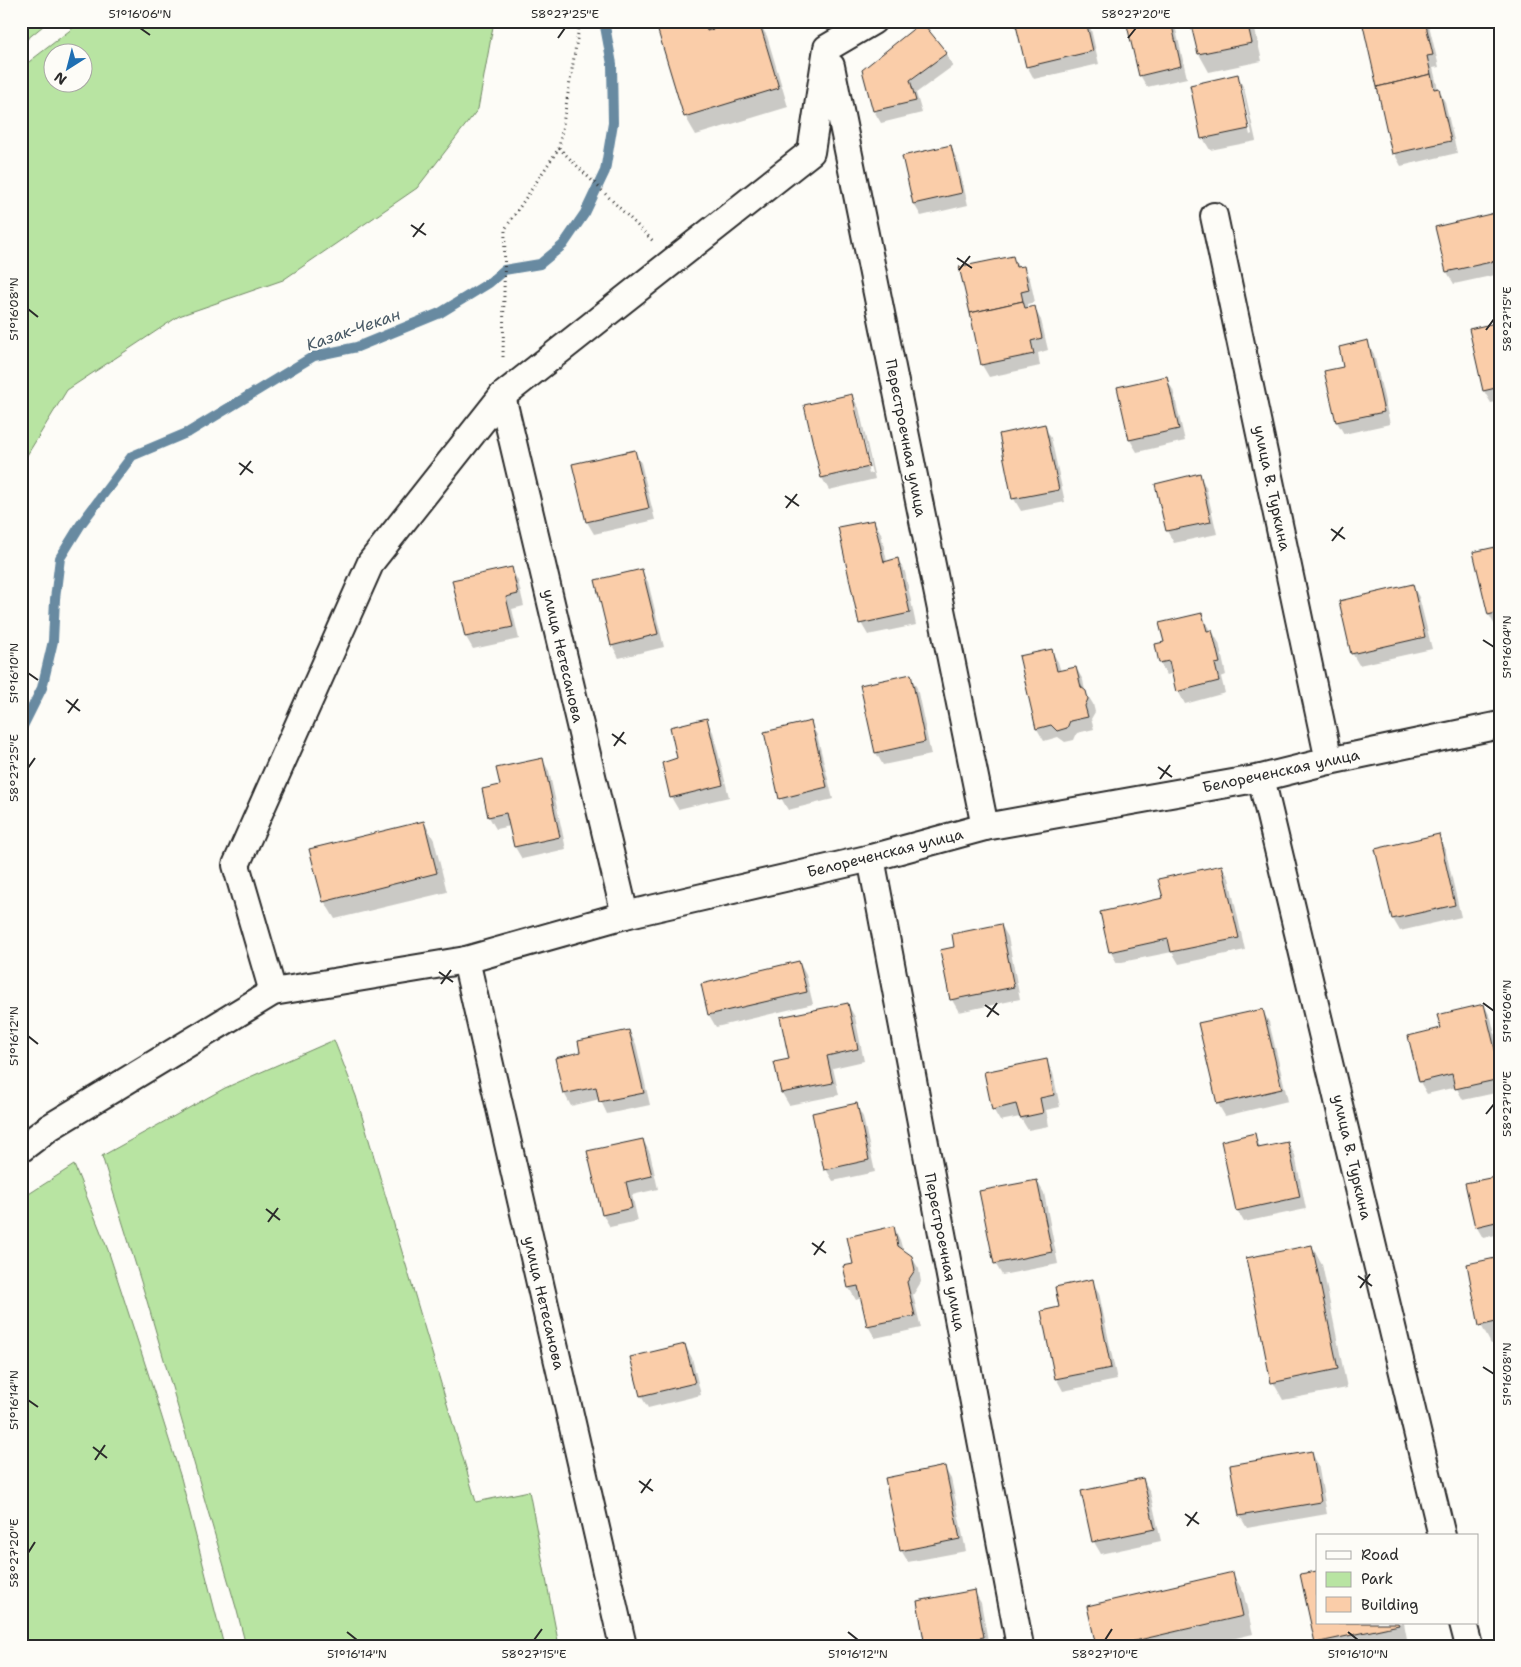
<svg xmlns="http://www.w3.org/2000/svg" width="1521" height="1667" font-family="'Shantell Sans',sans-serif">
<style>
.green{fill:#b8e4a2;stroke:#728866;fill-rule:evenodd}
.shadow{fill:#0003;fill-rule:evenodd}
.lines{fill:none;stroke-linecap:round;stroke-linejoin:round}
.stream{stroke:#688aa1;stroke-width:10}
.building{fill:#facda9;stroke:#2b2b2b}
.street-casing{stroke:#2b2b2b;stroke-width:30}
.path{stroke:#2b2b2b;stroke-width:3;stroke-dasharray:1 4;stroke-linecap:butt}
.street{stroke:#fdfcf7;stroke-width:26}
.ticks{fill:none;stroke:#2b2b2b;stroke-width:2}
.labels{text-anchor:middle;stroke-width:4.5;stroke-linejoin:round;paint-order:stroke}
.street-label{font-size:15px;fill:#2b2b2b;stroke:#fdfcf7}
.water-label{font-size:16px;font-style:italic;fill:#495a66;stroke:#fdfcf7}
.neatline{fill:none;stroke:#2b2b2b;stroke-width:2}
.ticks-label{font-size:12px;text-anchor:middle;fill:#2b2b2b}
</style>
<rect width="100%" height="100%" fill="#fdfcf7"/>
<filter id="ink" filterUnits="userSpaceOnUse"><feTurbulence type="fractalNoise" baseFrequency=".02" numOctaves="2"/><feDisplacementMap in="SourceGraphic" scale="10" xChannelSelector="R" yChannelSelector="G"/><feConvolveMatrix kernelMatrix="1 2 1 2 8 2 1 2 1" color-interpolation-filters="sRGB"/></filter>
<g filter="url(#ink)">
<g class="green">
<path d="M21,21h28l-28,23z"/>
<path d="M82,21h412l-16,88 -61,79 -134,92 -104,36 -112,74 -46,75v-397zM52,52h30v30h-30z"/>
<path d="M334,1040l22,56 120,406 53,-11 30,155h-313l-9,-35 -90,-310 -45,-145 123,-68z"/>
<path d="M74,1165l34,85 41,126 32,102 43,168h-203v-447z"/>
</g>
<g class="shadow">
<path d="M657,21h52l3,10 46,-10 9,15 21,71 -92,28 -11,-19z"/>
<path d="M1016,21h73l10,43 -65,15 -7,-13z"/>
<path d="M1127,21h47l13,57 -40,9 -7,-12z"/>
<path d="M1192,21h61l9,40 -53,11 -10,-18z"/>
<path d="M1363,21h65l11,46 -6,1 5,21 7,13 12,51 -56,13 -7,-13z"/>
<path d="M922,24l24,30 7,12 -37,27 6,20 -41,10 -7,-12 -10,-41z"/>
<path d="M1237,76l7,12 12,53 -46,9 -7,-12zM1239,87h3l10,47 -2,1z"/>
<path d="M950,147l7,12 11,46 -47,11 -7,-12 -10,-47z"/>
<path d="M1498,214l2,2v58l-46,10 -7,-12 -10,-44z"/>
<path d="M1012,257l7,11 4,-1 7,12 5,23 -8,2 1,5 6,-1 7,12 7,30 -10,3 2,13 -51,11 -7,-12z"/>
<path d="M1500,324v77l-9,2 -7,-12z"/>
<path d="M1367,342l7,12 16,70 -46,10 -7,-12 -11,-50 19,-4z"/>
<path d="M1166,378l7,12 12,51 -48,11 -7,-12z"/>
<path d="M852,396l7,12 16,71 -46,11 -7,-12zM854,407h2l16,66 -3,1z"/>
<path d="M1044,426l7,12 14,64 -44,9 -7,-12 -14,-64z"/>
<path d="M634,451l7,12 14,57 -61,14 -7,-12 -13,-57z"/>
<path d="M1199,475l7,12 11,47 -43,9 -7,-12 -10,-47z"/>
<path d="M874,521l7,12 6,29 11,-2 7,12 11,53 -48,10 -7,-12z"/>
<path d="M1500,547v79l-4,1 -7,-12z"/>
<path d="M511,568l7,13 6,25 -12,3 7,30 -46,10 -7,-12 -12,-56z"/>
<path d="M641,570l7,12 16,65 -45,11 -7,-13z"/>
<path d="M1412,585l7,12 13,52 -73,16 -7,-12z"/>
<path d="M1202,614l8,17h2l7,12 7,32 -5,2 4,16 -40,11 -7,-13 -5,-18 -6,2 -7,-12 6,-20z"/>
<path d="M1051,650l7,12 3,10 15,-4 7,12 2,11 8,13 2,8 -4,7 3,10 -17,4 -3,7 -9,2 -7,-5 -14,4 -7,-12 -17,-72z"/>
<path d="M910,676l7,12 14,67 -48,10 -7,-12 -15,-67z"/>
<path d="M706,720l7,12 16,65 -51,12 -7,-12 8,-38z"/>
<path d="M810,723l7,12 16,64 -45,11 -7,-12z"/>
<path d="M542,759l7,12 17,78 -44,10 -7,-12 -5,-21 -14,3 -7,-12 12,-31z"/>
<path d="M424,822l10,18 13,52 -112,27 -11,-18z"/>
<path d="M1438,836l7,12 16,69 -61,14 -7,-12 -17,-70z"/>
<path d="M1222,866l7,12 16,72 -66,14 -7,-12 -55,11 -7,-12 54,-52z"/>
<path d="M1001,925l7,12 12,62 -61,13 -7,-12 3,-52z"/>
<path d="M799,962l7,13 7,29 -97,23 -7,-12 -7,-30z"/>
<path d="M848,1005l7,12 9,44 -31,7 6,27 -50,10 -7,-12 -6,-30 15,-3z"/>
<path d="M1484,1005l7,13 9,38v36l-37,8 -7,-13 -29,7 -7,-12 22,-53z"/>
<path d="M1262,1010l7,12 19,79 -63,15 -7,-12z"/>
<path d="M629,1031l7,13 14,61 -43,9 -7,-15 -29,7 -7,-13 18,-40z"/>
<path d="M1046,1060l7,13 7,34 -14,3 3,16 -21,4 -8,-13 -20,4 -7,-12z"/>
<path d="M856,1105l7,12 12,55 -42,9 -7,-12z"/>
<path d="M1254,1135l7,14 27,-6 7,12 11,54 -62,13 -7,-12z"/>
<path d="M643,1140l7,13 8,36 -26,6 6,26 -28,6 -7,-12z"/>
<path d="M1500,1177v57l-17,4 -7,-12z"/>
<path d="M1037,1181l7,12 14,71 -56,11 -7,-12z"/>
<path d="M894,1228l6,12 3,11 8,5 8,13 2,13 -8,13 8,33 -46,10 -7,-12 -6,-28 -6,2 -7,-12 6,-23z"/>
<path d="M1312,1246l10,18 25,124 -64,12 -10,-18z"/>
<path d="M1500,1259v83l-9,2 -10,-19z"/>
<path d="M1092,1281l7,12 18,87 -54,11 -7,-13 5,-70z"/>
<path d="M685,1345l7,13 9,37 -53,13 -7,-12 -9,-38z"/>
<path d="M1311,1452l7,12 9,50 -80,14 -7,-12z"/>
<path d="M944,1467l7,12 15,72 -58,11 -7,-12z"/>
<path d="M1143,1479l7,13 11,49 -60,13 -7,-12 -11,-50z"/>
<path d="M1317,1572v51h87l4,21 -9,2h-81l-16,-71z"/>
<path d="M1232,1573l11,18 10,43 -51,12h-104z"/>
<path d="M974,1591l7,12 8,43h-63z"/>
</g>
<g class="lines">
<path class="stream" d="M21,730l21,-42 11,-47 2,-42 5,-41 21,-34 51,-68 57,-24 125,-76 43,-9 83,-34 49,-30 15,-13 36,-6 23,-19 22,-32 20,-42 8,-48 -1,-59 -8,-43"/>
</g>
<g class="building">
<path d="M655,21h50l2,10 32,-10h20l20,67 -95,29z"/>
<path d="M1015,21h71l7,30 -67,16z"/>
<path d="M1126,21h45l10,45 -42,10z"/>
<path d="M1190,21h57l5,22 -54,11z"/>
<path d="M1362,21h63l8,34 -6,1 4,18 -54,13z"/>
<path d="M922,22l25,31 -37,27 6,21 -43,10 -11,-41z"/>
<path d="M1238,74l11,55 -48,10 -11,-54z"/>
<path d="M1431,74l3,15 5,-1 12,53 -59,13 -15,-67z"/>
<path d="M951,145l11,48 -49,11 -11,-48z"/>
<path d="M1499,212l1,48 -54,12 -11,-45z"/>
<path d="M1013,256l3,11 8,-1 5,24 -8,2 2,9 -53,12 -11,-46z"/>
<path d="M1023,301l2,7 10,-2 7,32 -11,3 3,13 -53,11 -11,-52z"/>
<path d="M1500,322v65l-17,4 -14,-62z"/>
<path d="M1368,340l16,72 -48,10 -12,-51 19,-4 -4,-20z"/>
<path d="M1167,376l12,53 -50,11 -12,-53z"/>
<path d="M852,394l17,73 -48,11 -17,-73z"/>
<path d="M1045,424l14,66 -47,9 -13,-65z"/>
<path d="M635,450l14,58 -63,14 -14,-58z"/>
<path d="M1200,473l11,49 -45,9 -11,-47z"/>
<path d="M874,520l10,42 14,-4 12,55 -51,11 -21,-97z"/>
<path d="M1500,546v66l-12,3 -15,-63z"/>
<path d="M512,567l6,27 -12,3 7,30 -48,10 -13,-57z"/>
<path d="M642,569l16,65 -47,12 -16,-66z"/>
<path d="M1413,584l12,53 -74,17 -12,-53z"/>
<path d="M1202,613l5,18 5,-1 8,33 -5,1 4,17 -43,11 -7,-31 -10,2 -4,-19 9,-2 -5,-19z"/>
<path d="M1052,649l5,22 19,-4 5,20 5,4 2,8 -3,7 3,11 -18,4 -3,7 -10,3 -6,-6 -15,4 -17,-73z"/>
<path d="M911,674l14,68 -50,11 -15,-68z"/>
<path d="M707,718l16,67 -53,13 -8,-35 15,-5 -7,-31z"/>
<path d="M811,721l16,66 -48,12 -15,-67z"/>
<path d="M543,758l17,79 -46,10 -8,-34 -18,4 -6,-28 18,-4 -4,-17z"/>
<path d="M424,821l13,52 -114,29 -14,-53z"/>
<path d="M1439,834l16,71 -63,14 -17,-70z"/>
<path d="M1222,865l17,73 -68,14 -3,-13 -59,13 -9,-40 63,-14 -5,-19z"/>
<path d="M1001,924l13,63 -64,13 -10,-50 14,-3 -2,-13z"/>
<path d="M799,961l8,31 -99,23 -7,-31z"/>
<path d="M848,1003l10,46 -31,7 6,27 -52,10 -7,-31 15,-3 -9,-42z"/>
<path d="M1484,1004l16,66v9l-45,10 -3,-15 -33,8 -11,-46 33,-8 -4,-13z"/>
<path d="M1263,1009l19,80 -65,15 -19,-81z"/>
<path d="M629,1030l15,63 -45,9 -3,-15 -33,7 -8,-36 25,-6 -2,-11z"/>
<path d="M1047,1059l7,36 -14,3 3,15 -23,5 -4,-14 -24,6 -8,-38z"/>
<path d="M857,1103l12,57 -45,10 -12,-57z"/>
<path d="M1255,1133l3,15 30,-6 12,55 -64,14 -15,-70z"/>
<path d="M643,1139l9,37 -26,6 6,26 -30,7 -15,-64z"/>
<path d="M1500,1176v45l-25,6 -10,-44z"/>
<path d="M1037,1180l15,72 -58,12 -15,-73z"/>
<path d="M894,1226l4,20 14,10 3,14 -8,12 8,34 -48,10 -9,-40 -10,2 -5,-22 10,-2 -6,-27z"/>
<path d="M1312,1245l26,124 -67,14 -25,-125z"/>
<path d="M1500,1257v64l-21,5 -12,-62z"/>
<path d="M1093,1279l18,89 -56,11 -14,-68 18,-4 -4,-20z"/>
<path d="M685,1344l10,39 -55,13 -10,-39z"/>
<path d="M1312,1451l9,51 -82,14 -9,-51z"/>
<path d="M945,1466l15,73 -60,12 -15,-73z"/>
<path d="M1143,1478l12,51 -63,13 -11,-51z"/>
<path d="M1317,1571v52h81l1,2 -84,18 -15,-69z"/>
<path d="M1233,1572l10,44 -130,30h-17l-9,-40z"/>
<path d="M975,1590l9,47 -46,9h-13l-8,-45z"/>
</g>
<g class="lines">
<defs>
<g id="street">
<path d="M831,66l154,761"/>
<path d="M1214,216l115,545"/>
<path d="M502,396l123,519"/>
<path d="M1261,778l181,758"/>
<path d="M871,858l149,788"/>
<path d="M466,960l157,686"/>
<path d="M273,992l-37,-127 135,-303 131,-166 309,-244 16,-104 46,-27"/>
<path d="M21,1149l29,-22 223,-135 193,-32 159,-45 246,-57 114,-31 276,-49 68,-17 171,-36"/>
<path d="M1463,1623l6,23"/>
</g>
</defs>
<use href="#street" class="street-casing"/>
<g class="path">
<path d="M559,148l94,93"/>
<path d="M503,357l2,-128 54,-81 21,-127"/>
</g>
<use href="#street" class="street"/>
</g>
</g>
<path class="ticks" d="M140,28l10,7M558,38l7,-10M1128,38l8,-10M411,225l15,10M413,237l11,-14M957,258l15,10M959,270l11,-14M28,309l10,8M1486,330l8,-11M239,463l14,10M240,475l11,-14M785,496l14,10M786,508l11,-14M1331,529l14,10M1332,541l11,-14M1483,640l11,7M28,673l10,7M66,700l14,11M68,713l10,-14M612,734l14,10M614,746l10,-14M1158,767l14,10M28,768l7,-10M1160,779l10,-14M439,972l14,10M441,984l10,-14M1483,1003l11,8M985,1005l14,10M987,1017l10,-14M28,1036l10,8M1486,1114l8,-10M266,1209l14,11M268,1222l10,-14M812,1243l14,10M814,1255l10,-14M1358,1276l14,10M1360,1288l10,-14M1483,1367l11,7M28,1400l10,7M93,1447l14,11M95,1460l10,-15M639,1481l14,10M641,1493l10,-14M1185,1514l14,10M1187,1526l10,-14M28,1553l7,-11M347,1632l10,8M848,1632l10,8M1348,1632l10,8M534,1640l8,-11M1105,1640l7,-11"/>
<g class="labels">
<g class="street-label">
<text transform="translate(906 438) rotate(79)" y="5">Перестроечная улица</text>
<text transform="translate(1272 488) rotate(78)" y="5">улица В. Туркина</text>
<text transform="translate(563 656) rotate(77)" y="5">улица Нетесанова</text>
<text transform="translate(1281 771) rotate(-12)" y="5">Белореченская улица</text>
<text transform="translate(885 853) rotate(-14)" y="5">Белореченская улица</text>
<text transform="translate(1352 1157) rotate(77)" y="5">улица В. Туркина</text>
<text transform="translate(945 1252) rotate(79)" y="5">Перестроечная улица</text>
<text transform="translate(544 1303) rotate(77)" y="5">улица Нетесанова</text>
</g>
<g class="water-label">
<text transform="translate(353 329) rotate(-19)" y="6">Казак-Чекан</text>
</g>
</g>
<rect width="1521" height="1667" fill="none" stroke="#fdfcf7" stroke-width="55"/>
<rect x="1316" y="1534" width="162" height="90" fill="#fdfcf7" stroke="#a9a8a5"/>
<rect x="1326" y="1551" width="25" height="8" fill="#fdfcf7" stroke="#a9a8a5"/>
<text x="1361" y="1560" font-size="15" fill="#2b2b2b">Road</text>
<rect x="1326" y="1572" width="25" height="15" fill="#b8e4a2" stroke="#a9a8a5"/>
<text x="1361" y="1584" font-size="15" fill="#2b2b2b">Park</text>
<rect x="1326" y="1597" width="25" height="15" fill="#facda9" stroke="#a9a8a5"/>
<text x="1361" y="1610" font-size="15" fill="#2b2b2b">Building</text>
<g transform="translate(68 68) rotate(216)"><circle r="24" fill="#fdfcf7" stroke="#a9a8a5"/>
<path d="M0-4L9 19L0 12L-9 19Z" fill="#1f6fb2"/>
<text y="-8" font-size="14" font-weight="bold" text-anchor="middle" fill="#2b2b2b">N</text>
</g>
<rect x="28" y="28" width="1466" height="1612" class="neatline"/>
<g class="ticks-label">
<text x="140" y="18">51°16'06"N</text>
<text x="565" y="18">58°27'25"E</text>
<text x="1136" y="18">58°27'20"E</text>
<text transform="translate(14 309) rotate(-90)" y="4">51°16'08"N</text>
<text transform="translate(1507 319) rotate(-90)" y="4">58°27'15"E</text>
<text transform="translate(1507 647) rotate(-90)" y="4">51°16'04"N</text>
<text transform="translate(14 673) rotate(-90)" y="4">51°16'10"N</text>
<text transform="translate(14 768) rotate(-90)" y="4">58°27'25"E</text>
<text transform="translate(1507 1011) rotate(-90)" y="4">51°16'06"N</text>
<text transform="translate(14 1036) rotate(-90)" y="4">51°16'12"N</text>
<text transform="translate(1507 1104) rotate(-90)" y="4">58°27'10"E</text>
<text transform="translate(1507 1374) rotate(-90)" y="4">51°16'08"N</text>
<text transform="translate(14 1400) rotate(-90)" y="4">51°16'14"N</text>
<text transform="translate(14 1553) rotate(-90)" y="4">58°27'20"E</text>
<text x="357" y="1658">51°16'14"N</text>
<text x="534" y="1658">58°27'15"E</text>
<text x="858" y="1658">51°16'12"N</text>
<text x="1105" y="1658">58°27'10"E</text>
<text x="1358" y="1658">51°16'10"N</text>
</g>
</svg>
